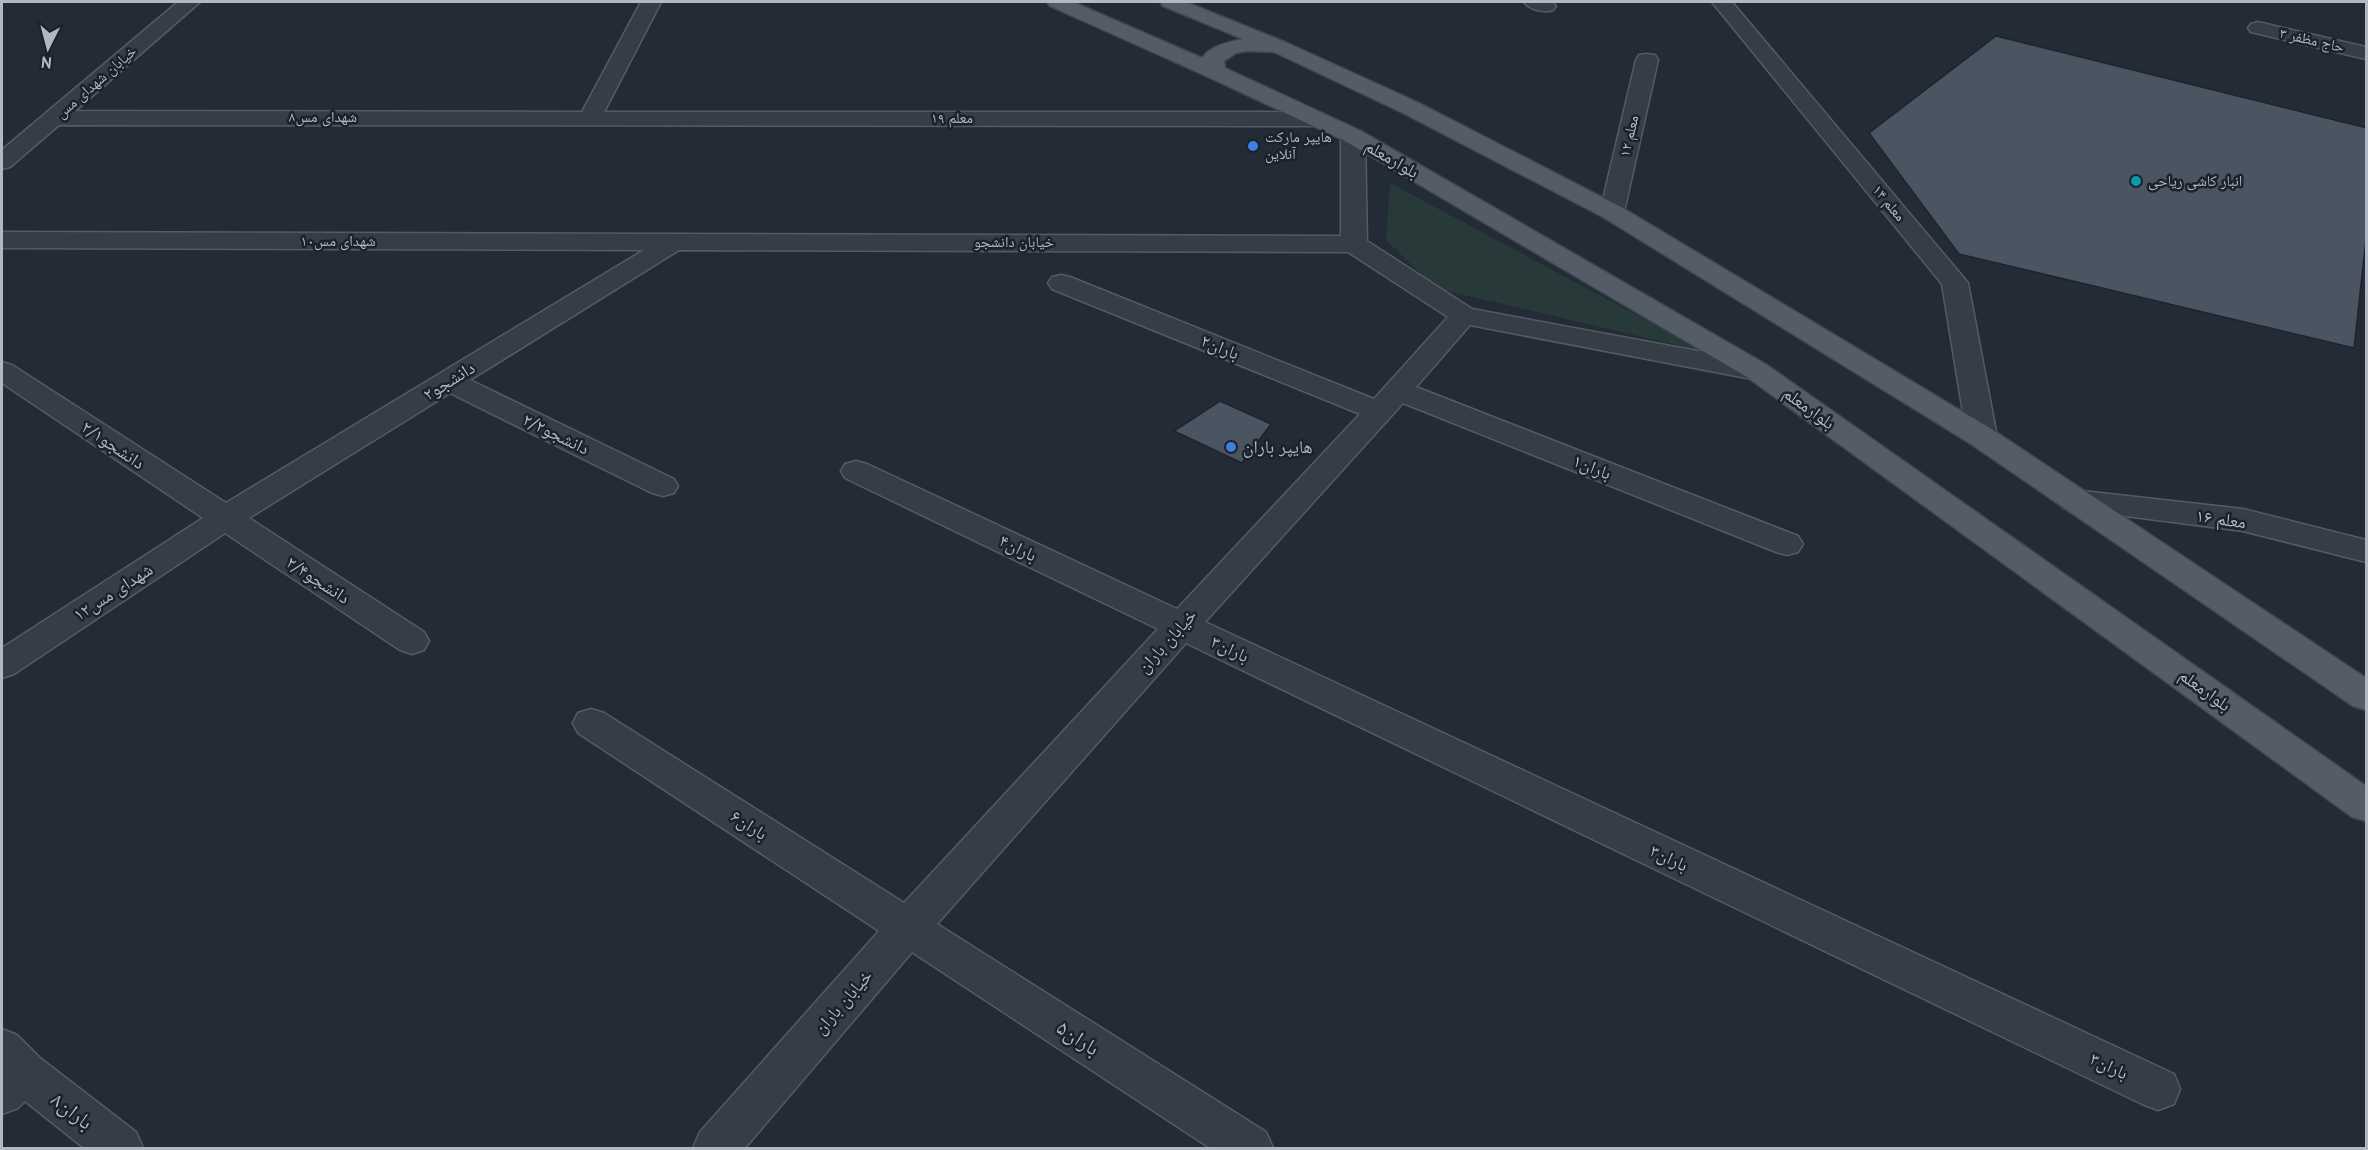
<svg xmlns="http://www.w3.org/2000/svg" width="2368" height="1150" font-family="'PT Sans','Noto Naskh Arabic',sans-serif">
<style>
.green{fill:#283939}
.building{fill:#4b5561;stroke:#1e242d;stroke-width:1.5}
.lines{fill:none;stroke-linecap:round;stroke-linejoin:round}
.minor-casing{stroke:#545b64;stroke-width:3}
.major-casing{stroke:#404650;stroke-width:3}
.minor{fill:#363d47;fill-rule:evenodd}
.major{fill:#545c67;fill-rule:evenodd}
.shop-dot{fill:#3f7fe0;stroke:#1c222b;stroke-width:2}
.culture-dot{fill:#0f9aa8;stroke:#1c222b;stroke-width:2}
.labels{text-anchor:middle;stroke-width:5;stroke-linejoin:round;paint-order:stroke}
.far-street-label{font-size:15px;fill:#b1b8c3;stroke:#1c222b}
.far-poi-label{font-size:15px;fill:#b1b8c3;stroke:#1c222b;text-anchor:start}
.street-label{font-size:18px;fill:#b1b8c3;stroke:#1c222b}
.poi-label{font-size:18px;fill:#b1b8c3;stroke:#1c222b;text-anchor:start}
.near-street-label{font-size:21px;fill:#b1b8c3;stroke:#1c222b}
</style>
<rect width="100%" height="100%" fill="#232b36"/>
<path class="green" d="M1390,183l316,169 -271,-64 -49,-48z"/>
<g class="building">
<path d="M1996,36l371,92v102l-13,118 -395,-94 -90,-121z"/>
<path d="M1220,401l51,23 -29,39 -68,-32z"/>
</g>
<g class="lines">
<defs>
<g id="minor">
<path d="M178,2h22l-125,109 507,1 59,-110h20l-57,110h710l8,2 3,5 -3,5 -8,2 -1255,-1 -49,42 -8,2v-19z"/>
<path d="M1524,2h28l4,4 -3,4c-9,3 -23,0 -29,-8z"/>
<path d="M1712,2h20l236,281 29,154 -4,7 -11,3 -11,-3 -4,-7 -25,-153z"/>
<path d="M2258,22l108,25v12l-115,-27 -3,-4 3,-4z"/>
<path d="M1647,54l8,1 3,5 -34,152 -3,5 -9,2 -9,-2 -3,-5 36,-152 3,-5z"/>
<path d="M1353,129l8,2 4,5 2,105 105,68 285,53 10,3 4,6 -4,6 -10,3 -287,-55 -54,62 382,149 5,8 -5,8 -11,3 -11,-3 -373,-149 -198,219 969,452 6,15 -6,15 -16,6 -16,-6 -956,-461 -249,281 329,208 7,16h-63l-298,-196 -167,196h-52l7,-16 179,-201 -301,-198 -5,-10 5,-10 13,-4 13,4 300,190 254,-274 -313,-151 -4,-7 4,-7 11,-3 11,3 310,145 183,-195 -308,-125 -4,-6 4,-6 9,-2 9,2 304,122 74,-82 -100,-65 -669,-2 -209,130 204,99 4,7 -4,7 -11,3 -11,-3 -202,-100 -201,125 175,114 5,9 -5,9 -12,4 -12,-4 -175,-117 -211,141 -12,4v-30l201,-130 -201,-135v-21l10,3 214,138 418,-253 -642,-2v-16l1339,4v-100l4,-5z"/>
<path d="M2074,490l169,19 123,31v22l-123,-31 -180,-23 -5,-7 5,-7z"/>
<path d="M2,1029l15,6 23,23 96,74 7,16h-59l-59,-47 -7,7 -16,6z"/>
</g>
<path id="major" d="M1047,2h26l129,56c9,-13 27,-16 41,-19l-80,-33 -3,-4h26l99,40 134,61 202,104 372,223 373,248v32l-13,-4 -382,-262 -368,-227 -200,-104 -129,-61 -27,-1 -11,2 -12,8 1,7 136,63 406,234 599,421v35l-14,-4 -605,-440 -402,-236 -139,-65 -156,-70z"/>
</defs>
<use href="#minor" class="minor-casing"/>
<use href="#major" class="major-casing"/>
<use href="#minor" class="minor"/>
<use href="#major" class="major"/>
</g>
<g class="shop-dot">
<circle cx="1253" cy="146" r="6"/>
<circle cx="1231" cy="447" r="6"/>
</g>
<circle class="culture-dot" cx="2136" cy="181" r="6"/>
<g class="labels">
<g class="far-street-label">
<text transform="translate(2312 40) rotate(13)" y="5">حاج مظفر ۳</text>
<text transform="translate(96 82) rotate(-41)" y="5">خیابان شهدای مس</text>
<text x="323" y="122">شهدای مس۸</text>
<text x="952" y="123">معلم ۱۹</text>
<text transform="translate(1629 136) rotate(-77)" y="5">معلم ۱۲</text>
<text transform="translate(1889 203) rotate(50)" y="5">معلم ۱۴</text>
<text x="338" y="246">شهدای مس۱۰</text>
<text x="1014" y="247">خیابان دانشجو</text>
</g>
<g class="far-poi-label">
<text x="1265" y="142">هایپر مارکت<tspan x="1265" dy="17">آنلاین</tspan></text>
<text x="2148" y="186">انبار کاشی ریاحی</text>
</g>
<g class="street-label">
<text transform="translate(1392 159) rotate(30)" y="6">بلوارمعلم</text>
<text transform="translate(1220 347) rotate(22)" y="6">باران۲</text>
<text transform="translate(449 381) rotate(-32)" y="6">دانشجو۲</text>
<text transform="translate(1809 408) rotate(36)" y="6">بلوارمعلم</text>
<text transform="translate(556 434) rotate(26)" y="6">دانشجو۲/۲</text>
<text transform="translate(113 445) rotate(34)" y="6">دانشجو۲/۱</text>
<text transform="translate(1592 467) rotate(22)" y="6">باران۱</text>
<text transform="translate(2221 519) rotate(8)" y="6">معلم ۱۶</text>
<text transform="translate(1018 548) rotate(26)" y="6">باران۴</text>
<text transform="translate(318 580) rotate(33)" y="6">دانشجو۲/۴</text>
<text transform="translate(113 592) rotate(-33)" y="6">شهدای مس۱۲</text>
<text transform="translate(1167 641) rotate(-48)" y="6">خیابان باران</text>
<text transform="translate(1230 649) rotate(25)" y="6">باران۳</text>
<text transform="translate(2205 690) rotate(36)" y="6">بلوارمعلم</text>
<text transform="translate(749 825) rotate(33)" y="6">باران۶</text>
<text transform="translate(1669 858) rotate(25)" y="6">باران۳</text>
<text transform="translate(843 1002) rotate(-49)" y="6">خیابان باران</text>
<text transform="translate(2109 1066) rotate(25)" y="6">باران۳</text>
</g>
<g class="poi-label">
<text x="1243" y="453">هایپر باران</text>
</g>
<g class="near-street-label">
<text transform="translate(1078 1038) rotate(33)" y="7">باران۵</text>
<text transform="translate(72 1111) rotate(38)" y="7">باران۸</text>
</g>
</g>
<rect width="2368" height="1150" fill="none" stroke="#b1b8c3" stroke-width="6"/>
<g transform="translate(48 48) rotate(186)" stroke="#1c222b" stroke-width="4.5" paint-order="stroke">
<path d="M0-4.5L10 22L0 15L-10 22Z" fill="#b1b8c3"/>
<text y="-9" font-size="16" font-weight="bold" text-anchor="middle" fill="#b1b8c3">N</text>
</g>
</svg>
